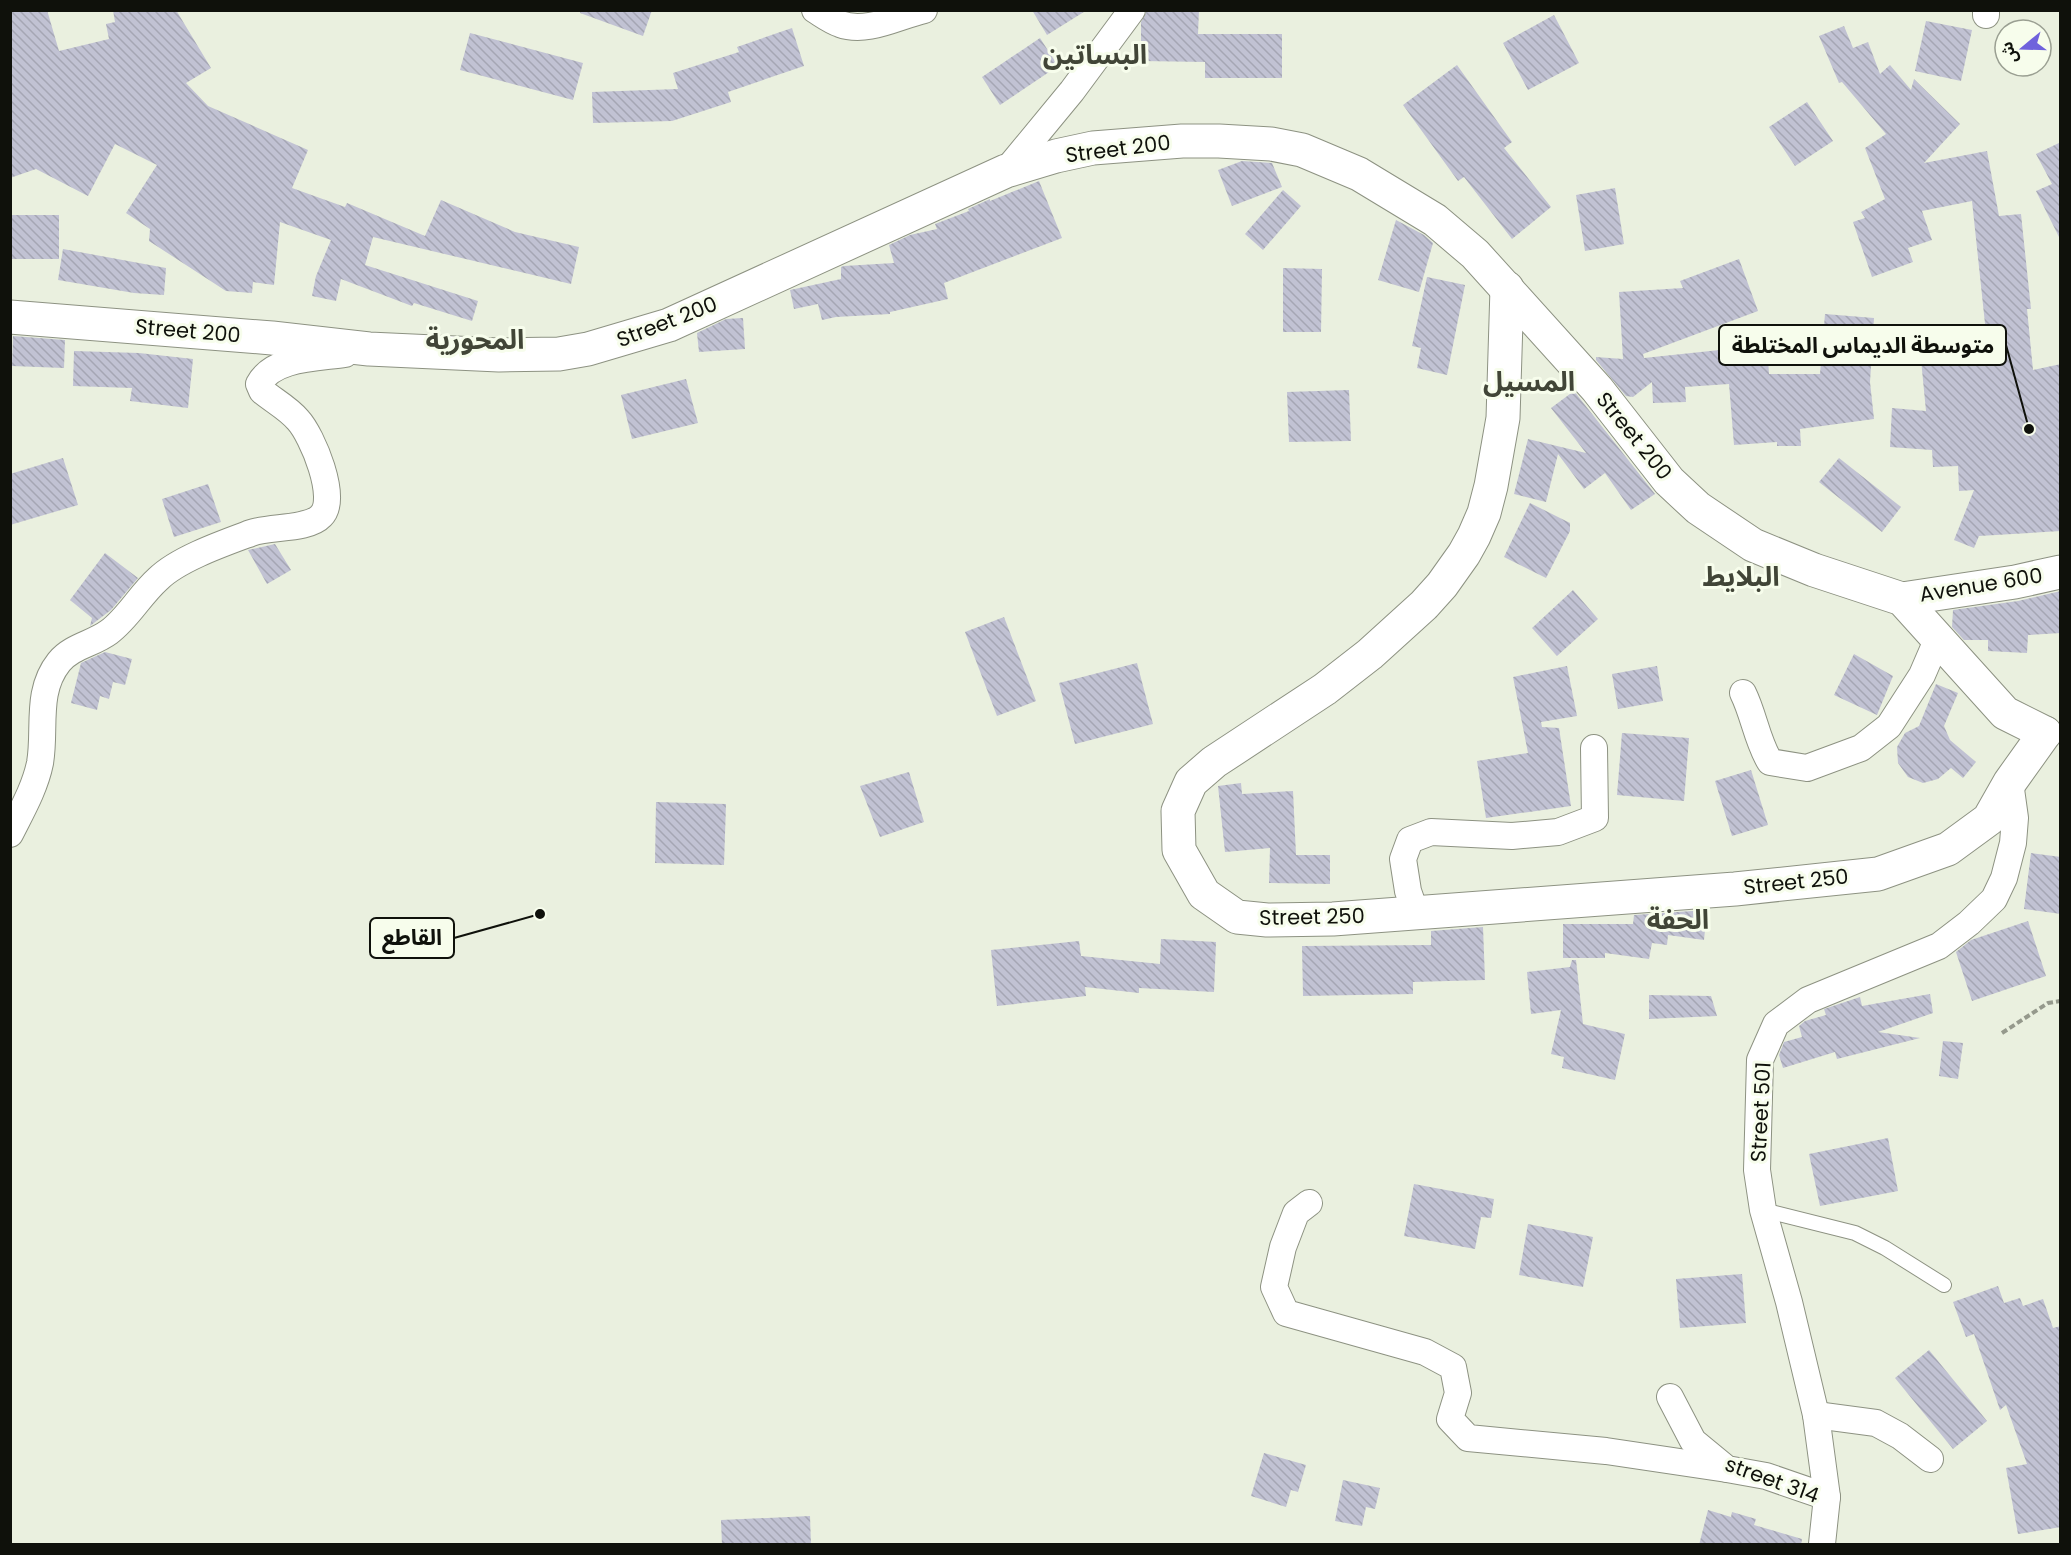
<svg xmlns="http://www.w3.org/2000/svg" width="2071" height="1555" font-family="Poppins,'Noto Sans Arabic',sans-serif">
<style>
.building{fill:url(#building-back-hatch)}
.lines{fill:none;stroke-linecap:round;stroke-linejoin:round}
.service-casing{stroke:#8d9282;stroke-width:16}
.minor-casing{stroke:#8d9282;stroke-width:28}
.secondary-casing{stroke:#8d9282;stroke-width:35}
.path{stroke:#95998c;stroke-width:4;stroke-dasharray:6 3;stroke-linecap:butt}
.service{stroke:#fff;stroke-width:14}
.minor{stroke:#fff;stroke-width:26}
.secondary{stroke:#fff;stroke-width:33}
.labels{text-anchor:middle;stroke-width:6;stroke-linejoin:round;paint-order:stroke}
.street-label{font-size:21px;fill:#0f110b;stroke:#f7fdec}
.district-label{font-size:27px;font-weight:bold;fill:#414537;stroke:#f7fdec}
.leader{fill:none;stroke:#0f110b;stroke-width:2}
.callout-dot{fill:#0f110b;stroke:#f7fdec;stroke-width:2}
.callout{fill:#f7fdec;stroke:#0f110b;stroke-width:2}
.callout-label{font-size:22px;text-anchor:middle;font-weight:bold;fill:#0f110b}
</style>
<defs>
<pattern id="building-back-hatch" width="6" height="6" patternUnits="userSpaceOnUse" patternTransform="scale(1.5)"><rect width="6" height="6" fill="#c1c2d3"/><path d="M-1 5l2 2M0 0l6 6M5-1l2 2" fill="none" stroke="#a5a6b4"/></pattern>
</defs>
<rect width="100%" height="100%" fill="#eaf0df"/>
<g class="building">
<path d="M10,10h37l12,41 50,-12 -3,-15 9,-2 -2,-12h63l35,58 -25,15 22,23 100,44 -16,38 53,19 2,-4 78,33 16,-36 74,32 64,15 -8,37 -198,-47 -8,28 113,36 -6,20 -58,-18 -2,3 -71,-27 -5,22 -24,-5 4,-20 15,-36 -51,-18 -6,63 -21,-3 -1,11 -26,-2 -77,-50 1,-12 -24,-16 31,-48 -42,-21 -27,52 -52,-27 -26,9z"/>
<path d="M581,10h71l-9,26 -63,-23z"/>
<path d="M1032,10h55l-40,25z"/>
<path d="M1147,10h52l-1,24h84v44h-77v-16l-64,-1v-39z"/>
<path d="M1554,15l25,48 -51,27 -25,-47z"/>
<path d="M1926,21l46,9 -11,51 -46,-10z"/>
<path d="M1844,26l9,22 15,-6 12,32 10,-9 21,25 3,-11 46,45 -36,39 63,-12 12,65 22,-2 10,95h-4l6,61 28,-6v167l-82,5 -5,12 -20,-8 20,-50 -15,1 -1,-25 -25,1 -1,-17 -42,-3 2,-39 34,3 -7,-72 67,-6 -14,-132 -50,10 10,29 -24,8 5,14 -41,15 -19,-55 12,-4 -4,-6 24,-13 -20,-51 21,-14 -44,-52 -3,1 -20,-47z"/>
<path d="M792,28l12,38 -76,26 3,10 -59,19 -79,2 -1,-31 86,-3 -5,-16 66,-21 -2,-5z"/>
<path d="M470,33l113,30 -10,37 -113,-30z"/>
<path d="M1040,38l18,28 -58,39 -18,-28z"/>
<path d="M1457,65l55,77 -8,6 47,59 -39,32 -48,-62 -6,4 -55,-76z"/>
<path d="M1807,102l26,39 -38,25 -26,-39z"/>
<path d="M2061,142v99l-25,-50 16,-7 -16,-30z"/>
<path d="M1242,161l30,2 10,24 -50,19 -14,-36z"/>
<path d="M1039,181l23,57 -118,45 4,16 -58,13v2l-54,3 -14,3 -4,-16 -24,5 -4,-19 51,-11v-12l3,-1 50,-3 -5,-18 21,-10 27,-6 -2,-5 34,-13 -1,-2 22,-10v2z"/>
<path d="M1615,188l9,56 -39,7 -9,-56z"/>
<path d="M1283,190l18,16 -38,44 -18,-16z"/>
<path d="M12,215h47v44h-49z"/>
<path d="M1396,220l28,15 9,8 -14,49 -41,-12z"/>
<path d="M63,249l103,19 -2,27 -30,-2 -76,-13z"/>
<path d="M1739,259l19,52 -115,43 1,4 123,-13 2,29h51l5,-60 49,4 -4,64 4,37 -74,10 1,17h-24v-4l-43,3 -5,-61 -44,3 1,15 -33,1 -1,-21 -19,15 -7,-1 -30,-36v-3l27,2 -4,-67 64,-4 -3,-7z"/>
<path d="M1283,268l39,1 -1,63h-38z"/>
<path d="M1427,277l38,8 -18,90 -30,-7 4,-20 -9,-2z"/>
<path d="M743,318l2,31 -46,3 -2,-19 29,-14z"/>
<path d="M13,336l52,4 -1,28 -52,-2z"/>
<path d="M74,351l65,2 54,6 -5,49 -58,-7 2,-13 -59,-2z"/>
<path d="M686,379l12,44 -66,16 -11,-44z"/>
<path d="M1349,390l2,51 -62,1 -2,-50z"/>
<path d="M1574,391l81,103 -24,16 -26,-37 -21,16 -26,-35 -12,48 -32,-8 14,-55 58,14 -35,-45z"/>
<path d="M63,458l15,47 -68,20v-51z"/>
<path d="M1839,458l62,49 -19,25 -63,-50z"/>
<path d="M208,484l13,38 -47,15 -12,-38z"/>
<path d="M1530,503l40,20v8l-24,47 -42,-21z"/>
<path d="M275,544l16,26 -24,14 -19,-34z"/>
<path d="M105,553l33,25 -27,32 -21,16 2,-8 -22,-18z"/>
<path d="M1573,590l25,29 -41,37 -25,-28z"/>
<path d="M2061,591v42l-33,2 -1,18 -39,-2v-11h-24l-12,-13 1,-17 65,-9z"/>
<path d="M1004,617l32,84 -39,15 -32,-84z"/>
<path d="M105,652l27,7 -7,26 -12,-3 -4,17 -9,-3 -3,14 -26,-7 10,-40z"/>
<path d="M1854,654l39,22 -16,39 -43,-20z"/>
<path d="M1137,663l16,61 -78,20 -16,-61z"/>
<path d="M1567,666l10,50 -36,6 1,5 17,1 12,78 -85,12 -9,-57 51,-8 -15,-76z"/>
<path d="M1657,666l6,35 -45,8 -6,-35z"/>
<path d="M1936,684l22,9 -14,33 6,14 26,22 -13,16 -12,-10 -13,11 -15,4 -15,-6 -10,-14 -1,-16 8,-14 14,-7z"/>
<path d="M1622,733l67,5 -5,63 -67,-6z"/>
<path d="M1751,770l17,55 -36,11 -17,-55z"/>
<path d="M909,772l15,50 -44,15 -20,-51z"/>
<path d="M1241,783l1,11 51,-3 3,64h34v29l-61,-1 1,-35 -45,4 -7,-66z"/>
<path d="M656,802l70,2 -2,61 -69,-2z"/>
<path d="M2031,853l30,4v57l-37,-5z"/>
<path d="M1707,910l-3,30 -36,-5 -1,10 -15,-2 -3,16 -44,-6v5h-42v-34h70l1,-9z"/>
<path d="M2028,921l18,55 -74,25 -16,-49 15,-12z"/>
<path d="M1483,927l2,53 -72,2v12l-110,2 -1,-50 129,-1v-14z"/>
<path d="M1161,939l55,3 -2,50 -75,-4v5l-54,-6 1,9 -89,10 -6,-56 88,-9 2,15 79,8z"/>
<path d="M1572,960h4l7,64 42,10 -10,46 -53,-12 2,-11 -13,-3 10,-44 -30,4 -4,-42 43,-5z"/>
<path d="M1930,994l3,19 -55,19 42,6 -83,21 -2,-7 -52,16 -4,-13 5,-13 18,-5 -3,-11 6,-5 21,-6 -2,-6 36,-12 2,9z"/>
<path d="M1649,995l62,1 6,20 -68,3z"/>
<path d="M1943,1041l20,2 -5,36 -19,-3z"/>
<path d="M1888,1138l10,53 -78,15 -11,-52z"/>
<path d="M1414,1184l80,15 -3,19 -10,-1 -6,32 -71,-13z"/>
<path d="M1528,1224l65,13 -10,50 -64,-12z"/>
<path d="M1742,1274l4,49 -66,5 -4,-49z"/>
<path d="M1998,1286l6,17 16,-5 3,8 20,-7 10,29 8,-2v201l-43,7 -12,-66 21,-4 -21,-59 -6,5 -26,-76 -8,3 -13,-35z"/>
<path d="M1929,1350l58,71 -34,28 -58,-71z"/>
<path d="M1264,1453l42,12 -8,27 -7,-2 -5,17 -35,-11z"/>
<path d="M1343,1480l37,8 -5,21 -9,-2 -4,19 -27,-5z"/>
<path d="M1708,1510l23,7 1,-5 24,7 -2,6 48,14 -1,6h-102z"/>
<path d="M810,1516l1,29h-89l-1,-25z"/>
</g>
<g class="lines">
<defs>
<path id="service" d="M1763,1210l92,23 30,15 59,37"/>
<g id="minor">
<path d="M815,10c8,5 16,11 25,14 27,10 58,-8 84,-14"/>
<path d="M1986,15v-5"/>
<path d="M1006,171l66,-80 60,-81"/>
<path d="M1743,693c11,22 14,48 27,69l37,6 54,-20 28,-22 33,-51 16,-37"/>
<path d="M10,834c11,-22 25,-46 30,-71 6,-34 -5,-71 19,-101 13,-16 34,-18 50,-30 19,-14 31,-37 49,-53 20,-20 66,-36 93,-46 19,-7 57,-3 70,-17 18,-17 -9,-81 -23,-96 -10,-12 -24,-19 -36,-29l-3,-7c14,-27 60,-26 86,-30"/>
<path d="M1415,911l-7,-20 -5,-32 7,-19 21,-8 81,4 46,-4 37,-14 -1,-70"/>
<path d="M1309,1203l-13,10 -13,34 -9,40 12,26 139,39 28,15 5,26 -8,26 18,19 138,13 121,18"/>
<path d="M1670,1397l23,44 34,28 39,7 61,21"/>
<path d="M1816,1415l60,8 24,13 30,23"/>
<path d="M1822,1544l5,-47 -11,-82 -27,-113 -26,-92 -6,-40 3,-110 16,-36 32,-24 131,-54 30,-23 25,-24 10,-21 9,-35 2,-25 -5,-36"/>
</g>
<g id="secondary">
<path d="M1507,288l-4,130 -12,68 -7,27 -10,23 -10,18 -22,31 -18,20 -54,49 -45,35 -111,73 -23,20 -13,29 1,39 25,44 33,23 30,3 66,-1 402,-30 143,-15 70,-25 41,-30 21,-37 35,-49"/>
<path d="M10,317l262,21 97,11 130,6 60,-1 29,-5 81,-24 337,-154 50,-15 37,-8 89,-7h37l52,3 31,6 57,24 76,46 40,34 122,135 72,92 29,27 55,37 61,25 88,29 103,114 40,20"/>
<path d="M1902,599l113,-17 45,-10"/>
</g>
</defs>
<use href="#service" class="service-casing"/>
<use href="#minor" class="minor-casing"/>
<use href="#secondary" class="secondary-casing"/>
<path class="path" d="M2002,1033l46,-30 12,-2"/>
<use href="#service" class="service"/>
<use href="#minor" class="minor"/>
<use href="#secondary" class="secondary"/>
</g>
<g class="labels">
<g class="street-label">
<text transform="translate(1118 149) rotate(-7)" y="7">Street 200</text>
<text transform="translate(667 322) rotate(-21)" y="7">Street 200</text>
<text transform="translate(188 331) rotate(5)" y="7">Street 200</text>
<text transform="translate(1634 436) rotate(51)" y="7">Street 200</text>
<text transform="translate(1981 585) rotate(-9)" y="7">Avenue 600</text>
<text transform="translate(1796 882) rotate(-6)" y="7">Street 250</text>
<text transform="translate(1312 917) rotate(-1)" y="7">Street 250</text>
<text transform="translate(1761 1112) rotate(-87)" y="7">Street 501</text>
<text transform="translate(1772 1480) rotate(20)" y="7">street 314</text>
</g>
<g class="district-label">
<text x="1095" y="64">البساتين</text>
<text x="475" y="349">المحورية</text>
<text x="1529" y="391">المسيل</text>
<text x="1741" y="586">البلايط</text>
<text x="1678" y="929">الحفة</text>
</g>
</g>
<path class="leader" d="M2029 429L2006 345M540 914L454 938"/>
<g class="callout-dot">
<circle cx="2029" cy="429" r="6"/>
<circle cx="540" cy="914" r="6"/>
</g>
<g class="callout">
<rect x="1719" y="325" width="287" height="40" rx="6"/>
<rect x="370" y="918" width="84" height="40" rx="6"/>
</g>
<g class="callout-label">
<text x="1863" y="353">متوسطة الديماس المختلطة</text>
<text x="412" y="945">القاطع</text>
</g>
<rect width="2071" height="1555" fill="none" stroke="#0f110b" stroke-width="24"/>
<g transform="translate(2023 48) rotate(251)"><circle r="28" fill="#f7fdec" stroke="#9a9f92" stroke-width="1.5"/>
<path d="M0-4.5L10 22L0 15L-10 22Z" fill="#6f62dc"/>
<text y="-9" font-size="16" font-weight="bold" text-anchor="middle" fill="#0f110b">ش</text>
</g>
</svg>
